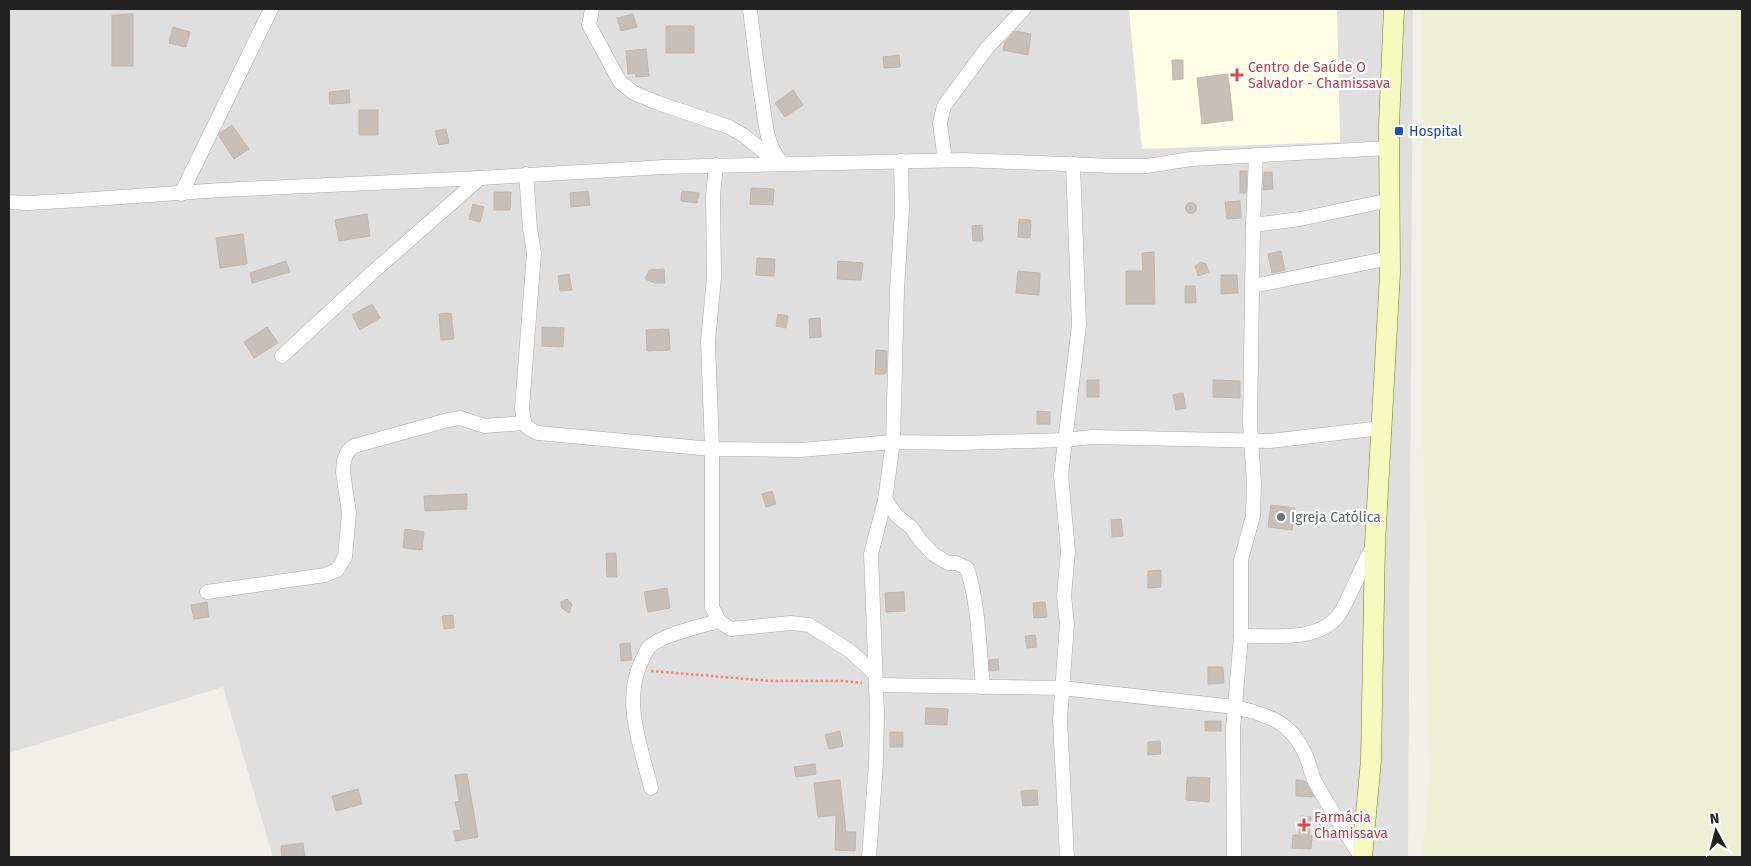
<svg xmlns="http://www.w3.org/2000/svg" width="1751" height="866" font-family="'Fira Sans',sans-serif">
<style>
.residential{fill:#e0dfdf}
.education{fill:#ffffe5}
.farmland{fill:#eef0d5}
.building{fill:#c7bfb8;stroke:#c4b6ab}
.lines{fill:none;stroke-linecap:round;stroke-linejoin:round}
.street-casing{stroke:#a9a9a9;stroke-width:15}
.secondary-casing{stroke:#707d05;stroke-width:21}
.path{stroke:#fa8072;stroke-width:2.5;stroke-dasharray:2.5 2.5;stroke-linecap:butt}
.street{stroke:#fff;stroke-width:14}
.secondary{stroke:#f7fabf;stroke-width:20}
.health-dot{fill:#e0444e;stroke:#fff;stroke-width:2}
.transit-dot{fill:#1a4fb4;stroke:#fff;stroke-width:2}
.worship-dot{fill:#6b7280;stroke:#fff;stroke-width:2}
.labels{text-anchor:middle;stroke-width:4.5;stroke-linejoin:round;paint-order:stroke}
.health-label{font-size:14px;fill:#be3a42;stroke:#fff;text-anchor:start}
.transit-label{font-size:14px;fill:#164399;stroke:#fff;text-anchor:start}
.worship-label{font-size:14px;fill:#5b616d;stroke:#fff;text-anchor:start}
</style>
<rect width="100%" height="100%" fill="#f2efe9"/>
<path class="residential" d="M9,9h1404l-5,848h-1135l-50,-170 -214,66z"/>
<path class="education" d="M1129,9h208l3,133 -198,7z"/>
<path class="farmland" d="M1423,9h319v848h-320l7,-76 -6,-349z"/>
<g class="building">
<path d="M133,14v52h-21v-51z"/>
<path d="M633,14l4,13 -16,4 -4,-13z"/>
<rect x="666" y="26" width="28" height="27"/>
<path d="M173,27l17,5 -4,15 -17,-4z"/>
<path d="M1015,31l16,3 -3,21 -25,-5 2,-8z"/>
<path d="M646,49l3,27 -13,1 -1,-4 -7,1 -2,-23z"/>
<path d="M899,55l1,12 -16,1 -1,-11z"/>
<path d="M1172,60h11v19l-10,1z"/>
<path d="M1228,74l5,46 -31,4 -5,-46z"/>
<path d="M349,90l1,13 -20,1 -1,-12z"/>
<path d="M793,90l10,15 -18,12 -10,-14z"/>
<rect x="359" y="110" width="19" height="25"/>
<path d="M232,125l17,24 -15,10 -15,-23 1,-3z"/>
<path d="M446,129l3,14 -10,2 -4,-14z"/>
<path d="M1240,171h7l-1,22h-6z"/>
<path d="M1264,172h8l1,17 -10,1z"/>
<path d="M751,188l23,1 -1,16 -23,-1z"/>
<path d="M588,191l2,14 -19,2 -1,-14z"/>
<path d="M682,191l17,2 -2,10 -16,-2z"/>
<path d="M494,192h17l-1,18h-16z"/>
<path d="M1240,201l1,17 -14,1 -2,-17z"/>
<circle cx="1191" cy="208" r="5.5"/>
<path d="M473,204l11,3 -4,15 -11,-3z"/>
<path d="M367,214l3,22 -31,5 -4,-21z"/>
<path d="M1019,219l12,1 -1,18 -12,-1z"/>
<path d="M982,225l1,16h-10l-1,-15z"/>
<path d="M243,234l4,30 -27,4 -4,-30z"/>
<path d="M1281,251l4,19 -13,3 -4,-19z"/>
<path d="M1154,252l1,52h-29v-33h17l-1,-18z"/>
<path d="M757,258l18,1 -1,17 -18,-1z"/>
<path d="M286,261l4,11 -38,11 -2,-10z"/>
<path d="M838,261l25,2 -2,17 -24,-1z"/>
<path d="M1200,262l6,2 3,8 -11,4 -3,-10z"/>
<path d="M664,269l1,14h-10l-10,-4 4,-9z"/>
<path d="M1018,271l22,2 -1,22 -23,-2z"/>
<path d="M569,274l3,16 -12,1 -2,-15z"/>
<path d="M1221,275h16l1,18 -17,1z"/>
<path d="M1185,286h10l1,17h-11z"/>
<path d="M372,304l8,14 -20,12 -8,-15z"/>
<path d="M451,313l3,26 -13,1 -2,-26z"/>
<path d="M778,314l10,2 -2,12 -10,-2z"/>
<path d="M820,318l1,19 -11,1 -1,-19z"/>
<path d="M267,327l11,16 -24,15 -10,-16z"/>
<path d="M542,327l22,1 -1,19 -21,-1z"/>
<path d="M669,329l1,21 -23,1 -1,-21z"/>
<path d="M876,350l11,1 -1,23h-11z"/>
<rect x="1087" y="380" width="12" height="17"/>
<path d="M1213,380l27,1v17l-27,-1z"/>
<path d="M1183,393l3,15 -10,2 -3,-15z"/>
<path d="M1037,411l13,1v12h-13z"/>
<path d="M772,491l4,13 -10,3 -4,-13z"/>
<path d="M467,494v15l-42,2 -1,-15z"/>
<path d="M1271,505l24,3 -3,22 -24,-3z"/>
<path d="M1121,519l2,17 -11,1 -1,-17z"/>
<path d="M405,529l19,3 -2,18 -19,-2z"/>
<path d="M606,553h10l1,24h-10z"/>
<path d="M1161,570v17l-13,1v-17z"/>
<path d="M667,588l3,20 -22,4 -4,-20z"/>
<path d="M904,592l1,19 -19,1 -1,-19z"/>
<path d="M567,599l5,5 -3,9 -7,-5 -1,-3v-3z"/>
<path d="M207,602l2,15 -15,2 -3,-14z"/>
<path d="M1045,602l2,15 -13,1 -1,-15z"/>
<path d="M453,615l1,13 -10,1 -2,-13z"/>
<path d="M1035,635l2,12 -10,1 -2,-12z"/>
<path d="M630,643l2,17 -11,1 -1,-17z"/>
<path d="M998,659l1,11 -9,1 -1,-11z"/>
<path d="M1208,667h15l1,16 -16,1z"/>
<path d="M926,708l22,1 -1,16 -22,-1z"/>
<rect x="1205" y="721" width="16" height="10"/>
<path d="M840,731l3,15 -14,3 -4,-14z"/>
<rect x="890" y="732" width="13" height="15"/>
<path d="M1160,741l1,13 -13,1v-13z"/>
<path d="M815,764l1,10 -20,3 -2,-10z"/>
<path d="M467,774l11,63 -22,4 -3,-10 8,-1 -6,-28 4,-1 -4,-26z"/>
<path d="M1187,777l23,1 -1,24 -23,-2z"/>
<path d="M840,780l6,52h10l-1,19 -20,-1 1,-35 -18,2 -4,-34z"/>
<path d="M1296,780l9,1 9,16 -18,-1z"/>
<path d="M358,789l4,15 -26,7 -4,-15z"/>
<path d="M1037,790l1,15 -15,1 -2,-15z"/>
<path d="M1301,816l10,1 -2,19h3l-1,13 -19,-1 1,-13h6z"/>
<path d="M303,843l2,14h-23l-1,-11z"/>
</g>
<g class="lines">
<defs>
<g id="street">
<path d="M592,9l-3,16 31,57 14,11 24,10 71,24 14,8 25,20h7"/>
<path d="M750,9c3,28 7,57 11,85 4,22 4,49 19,67"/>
<path d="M945,160l-5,-37 4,-17 43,-58 37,-39"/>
<path d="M716,165l-3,31 1,82 -6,63 4,108v158l7,14 12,8 60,-6 18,2 41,26 24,22"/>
<path d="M526,174l4,54 4,25 -12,155c2,15 1,19 16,25l174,16 89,1 92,-8 68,1 103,-3 28,-3 178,4 111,-13"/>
<path d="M181,194l90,-185"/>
<path d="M9,202l19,1 51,-3 142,-10 259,-12 184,-11 300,-7 149,6h34l44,-7 198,-11"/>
<path d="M1253,225l47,-6 90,-19"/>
<path d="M1253,286l137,-28"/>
<path d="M282,356l91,-84 107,-94"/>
<path d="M885,500l12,16 14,11 9,13 13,14 15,9h8l11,5c12,37 12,79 16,119"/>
<path d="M207,592l118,-17 12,-5 8,-13 4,-44 -6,-41 1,-12 4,-9 6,-5 94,-26 12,-2 25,8 39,-3"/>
<path d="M1241,636c31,-1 75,7 97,-20 5,-6 8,-14 11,-20 10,-19 13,-33 26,-52"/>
<path d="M876,685l186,3 173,19c35,9 56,14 71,49 4,9 5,18 9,26 15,26 30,50 46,75"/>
<path d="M651,788c-10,-42 -30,-88 -8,-130 2,-3 3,-7 5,-10 12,-13 53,-22 71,-27"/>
<path d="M869,857l7,-94 1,-50 -6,-159 14,-54 8,-58 4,-152 5,-81 -1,-48"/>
<path d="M1067,857l-7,-137 7,-96 -3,-28 4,-45 -7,-76 18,-150 -6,-161"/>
<path d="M1234,857l-1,-128 8,-93v-76l12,-44 1,-33 -4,-60 3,-198 3,-70"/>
</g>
<path id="secondary" d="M1362,857l9,-97 4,-216 15,-271 -1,-149 5,-115"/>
</defs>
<use href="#street" class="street-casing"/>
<use href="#secondary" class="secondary-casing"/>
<path class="path" d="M651,671l120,10h71l20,2"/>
<use href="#street" class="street"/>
<use href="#secondary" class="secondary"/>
</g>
<g class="health-dot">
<path d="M1234.5 67.5h5v5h5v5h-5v5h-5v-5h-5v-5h5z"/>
<path d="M1301.5 817.5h5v5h5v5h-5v5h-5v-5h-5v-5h5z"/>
</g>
<rect class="transit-dot" x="1394" y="126" width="10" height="10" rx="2.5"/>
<circle class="worship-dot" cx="1281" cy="517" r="5"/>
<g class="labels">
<g class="health-label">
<text x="1248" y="72">Centro de Saúde O<tspan x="1248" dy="16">Salvador - Chamissava</tspan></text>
<text x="1314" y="822">Farmácia<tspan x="1314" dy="16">Chamissava</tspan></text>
</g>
<g class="transit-label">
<text x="1409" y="136">Hospital</text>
</g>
<g class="worship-label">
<text x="1291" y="522">Igreja Católica</text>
</g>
</g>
<rect width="1751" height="866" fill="none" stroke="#222222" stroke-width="20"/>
<g transform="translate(1716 831) rotate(353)" stroke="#ffffff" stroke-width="4" paint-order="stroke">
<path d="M0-4L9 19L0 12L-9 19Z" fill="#222222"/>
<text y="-8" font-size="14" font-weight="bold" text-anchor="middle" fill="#222222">N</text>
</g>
</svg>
